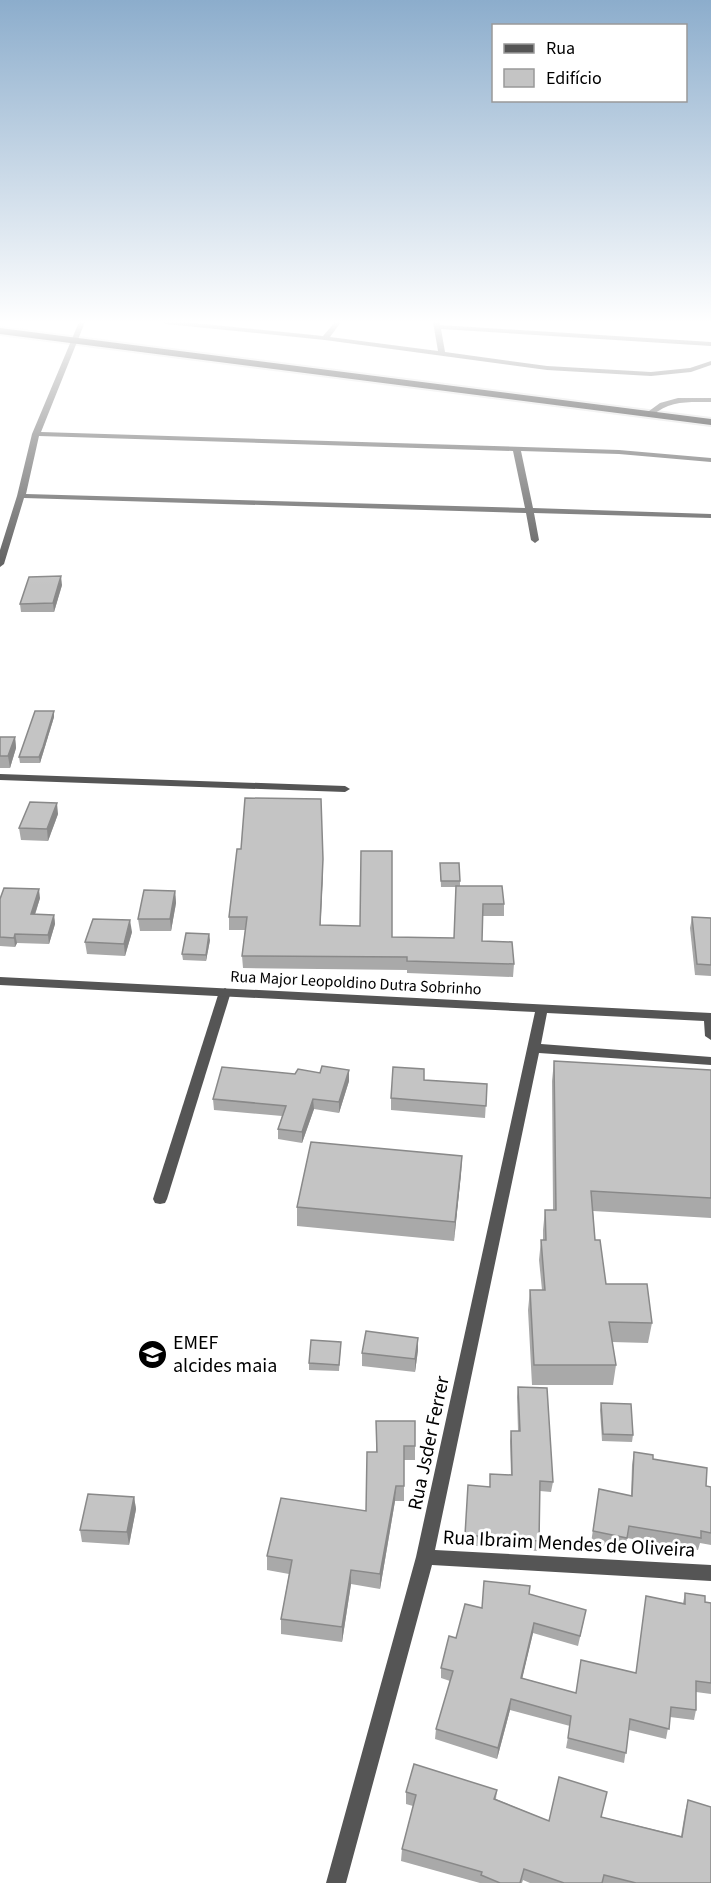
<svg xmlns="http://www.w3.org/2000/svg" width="711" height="1883" font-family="'Source Sans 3',sans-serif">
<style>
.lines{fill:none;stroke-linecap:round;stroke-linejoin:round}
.trunk-casing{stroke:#dbdbdb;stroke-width:4}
.service{fill:#555;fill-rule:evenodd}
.minor{fill:#555;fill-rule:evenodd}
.trunk{fill:#000;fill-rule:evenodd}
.wall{fill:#a9a9a9}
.shaded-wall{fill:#898989}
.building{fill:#c4c4c4;stroke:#898989;stroke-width:1.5}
.labels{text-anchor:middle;stroke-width:6;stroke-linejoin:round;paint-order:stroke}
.street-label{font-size:16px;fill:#000;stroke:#fff}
.near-poi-label{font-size:20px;fill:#000;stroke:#fff;text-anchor:start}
.near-street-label{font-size:20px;fill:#000;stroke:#fff}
</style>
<rect width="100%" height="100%" fill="#fff"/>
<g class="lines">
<defs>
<path id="trunk" d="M0,328l711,91v6l-711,-91z"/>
</defs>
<use href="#trunk" class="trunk-casing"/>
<g class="service">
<path d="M163,322h22l138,14 12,-14h6l-11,15 108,14 -5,-29h6l1,3 271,17v4l-270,-17 4,23 102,14 104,6 39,-4 21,-7v4l-20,7 -40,4 -104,-6 -222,-30 -159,-16z"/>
<path d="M225,988l6,4 -64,207 -2,4 -5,1 -5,-1 -2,-4 66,-207z"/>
</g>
<g class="minor">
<path d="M79,322h6l-44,110 578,18 92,8v4l-92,-8 -98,-3 12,57 178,6v4l-177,-5 5,27 -4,3 -4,-3 -5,-27 -502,-15 -20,66 -4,3v-17l17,-54 15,-62zM39,436l474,15 12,57 -499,-14z"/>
<path d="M678,398h33v4c-22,0 -42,-2 -59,14l-7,-2 15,-11z"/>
<path d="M0,774l345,12 5,3 -5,3 -345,-12z"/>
<path d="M0,977l711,36v27l-6,-4 -1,-15 -157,-8 -6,31 170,13v8l-172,-12 -104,497 276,15v16l-279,-16 -86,318h-20l90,-326 119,-545 -535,-27z"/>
</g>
<use href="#trunk" class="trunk"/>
</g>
<g class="wall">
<path d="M62,585l-8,27h-33l-1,-8z"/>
<path d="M54,711v6l-14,46h-20l-1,-6z"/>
<path d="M0,737h15l1,11 -6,20h-10z"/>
<path d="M58,814l-10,27 -27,-1 -2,-12z"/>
<path d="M241,849l82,23 -3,53 72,12 62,1 2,-51h-15l-1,-24 20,18v5l44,18v12h-22v25l32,23 -1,13 -106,-4v-3l-164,-2 -1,-12 3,-26h-16v-13z"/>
<path d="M175,891l1,12 -5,28h-31l-2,-12z"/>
<path d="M40,898l-5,17h19l1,9 -6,20 -32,-1 -2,4 -15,-1v-47z"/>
<path d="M692,917l19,1v58l-16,-1 -5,-47z"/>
<path d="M132,932l-7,24 -38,-2 -2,-12z"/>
<path d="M210,940l-4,21 -23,-1 -1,-6z"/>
<path d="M554,1061l157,9v148l-118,-7 2,29 11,44 46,39 -4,20 -36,-1 4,23 -3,20h-81l-4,-75 2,-20h12l-3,-30 2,-20h2v-10l2,-20h8l-1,-129z"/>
<path d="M424,1080l63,4 -2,34 -94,-8v-12z"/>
<path d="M349,1081l-10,32 -25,-4 -12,34 -24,-4v-10l4,-13 -68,-6 -1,-11z"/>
<path d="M462,1156l-1,18 -7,67 -157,-15v-19z"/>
<path d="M418,1338v12l-3,22 -53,-6v-13z"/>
<path d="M341,1342l-2,29 -30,-1v-7z"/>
<path d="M518,1387l35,95 -2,10 -11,-1 -1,50 -1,10 -73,-6 3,-60 22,2v-13l21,1 -1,-34 1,-10h7l-1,-34z"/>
<path d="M601,1403l32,32 -1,7 -30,-1 -2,-31z"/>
<path d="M376,1421l39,25v14h-11v41h-9l-15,88 -29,-5 -9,58 -61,-8v-15l8,-45 -22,-4v-14l99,-45 10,-59z"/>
<path d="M634,1452l19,7 53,27 5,1v58l-11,-2 -2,7 -71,-12 -2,12 -34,-7 8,-54 32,7 1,-31z"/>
<path d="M134,1497l2,12 -7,36 -47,-3 -2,-12z"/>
<path d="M685,1593l20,9 6,1v91l-15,-2v18l-2,10 -24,-3 -4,22 -37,-9 -5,33 -58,-15 4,-22 -60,-16 -13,49 -62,-20 1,-10 14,-48 -9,-3v-10l15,-30 26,-30 47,-14 55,26 -6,26 -45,-13 -11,45 54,15 60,-20 10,-77 37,7z"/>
<path d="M497,1790l-1,9 53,22 53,-4 79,19 4,-24 3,-12 23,83h-181l-7,-3 -1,3h-42l-79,-22 1,-12 11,-43 -7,-2v-12z"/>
</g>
<g class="shaded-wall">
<path d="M61,576l1,9 -8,27 -1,-9z"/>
<path d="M54,711v6l-14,46 -1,-6z"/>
<path d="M15,737l1,11 -6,20 -2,-12z"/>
<path d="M57,803l1,11 -10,27 -1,-12z"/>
<path d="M323,859v13l-3,66v-13z"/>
<path d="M39,889l1,9 -8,25 -1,-9z"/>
<path d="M175,891l1,12 -5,28 -1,-12z"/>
<path d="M54,915l1,9 -6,20 -1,-9z"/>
<path d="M130,920l2,12 -7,24 -1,-12z"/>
<path d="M15,934l2,9 -2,4 -1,-9z"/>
<path d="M209,934l1,6 -4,21v-6z"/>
<path d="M349,1070v11l-10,32v-11z"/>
<path d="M313,1099l1,10 -12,34v-11z"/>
<path d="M462,1156l-1,18 -7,67 1,-19z"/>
<path d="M418,1338v12l-3,22v-13z"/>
<path d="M396,1486l-1,15 -15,88v-15z"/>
<path d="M134,1497l2,12 -7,36 -2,-13z"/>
<path d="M351,1570v14l-9,58v-15z"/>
<path d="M534,1623l-1,10 -13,55 1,-10z"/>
<path d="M511,1699l-1,11 -13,49 1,-11z"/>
</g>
<g class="building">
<path d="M61,576l-8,27 -33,1 9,-27z"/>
<path d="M35,711h19l-11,36 -4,10h-20z"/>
<path d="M0,737h15l-7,19h-8z"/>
<path d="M245,798l76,1 2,60 -3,66 40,1 1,-75h31v86l62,1 2,-52h46l2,18h-21l-1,37 30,1 2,22 -107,-3v-4l-165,-1 5,-39h-18l8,-68h4z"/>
<path d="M30,802l27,1 -10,26 -28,-1z"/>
<path d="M440,863h19l1,18h-19z"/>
<path d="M4,888l35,1 -8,25 23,1 -6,20 -33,-1 -1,4 -14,-1v-38z"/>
<path d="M144,890l31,1 -5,28h-32z"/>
<path d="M692,917l19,1v47l-14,-1z"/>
<path d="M93,919l37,1 -6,24 -39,-2z"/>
<path d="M186,933l23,1 -3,21 -24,-1z"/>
<path d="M554,1061l157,9v128l-120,-7 4,49h5l6,44h41l5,39 -43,-1 7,43h-82l-4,-75h15l-4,-50h5l-1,-30h11z"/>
<path d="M322,1066l27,4 -10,32 -26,-3 -11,33 -24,-3 8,-23 -73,-7 9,-32 73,7 3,-5 22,4z"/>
<path d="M393,1067l31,2v11l63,4 -1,22 -95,-8z"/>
<path d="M311,1142l151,14 -7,66 -158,-15z"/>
<path d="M366,1331l52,7 -3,21 -53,-6z"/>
<path d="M311,1340l30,2 -2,23 -30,-2z"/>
<path d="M518,1387l29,1 6,94 -13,-1 -1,60 -74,-6 3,-50 22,2v-13l22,1 -1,-44h9z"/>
<path d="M601,1403l30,1 2,31 -30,-1z"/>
<path d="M376,1421h39v25h-11v40h-8l-16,88 -29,-4 -9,57 -61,-8 11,-59 -25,-4 14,-58 85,13 1,-59h10z"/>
<path d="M634,1452l19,3v4l54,9 -1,18 5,1v46l-10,-2v7l-72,-12 -2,12 -34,-7 6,-42 33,7z"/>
<path d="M88,1494l46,3 -7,35 -47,-2z"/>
<path d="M484,1581l46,5 -1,8 57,16 -6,26 -46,-13 -13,55 55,15 5,-33 55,13 10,-77 39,8v-11l20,3v6l6,1v80l-15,-2v29l-25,-3 -2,22 -39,-10 -4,34 -58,-15 3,-22 -60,-17 -13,49 -62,-19 17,-58 -12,-3 8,-32 7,2 9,-34 17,4z"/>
<path d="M414,1764l83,26 -3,9 55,22 10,-44 48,15 -6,25 81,20 6,-37 23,7v76h-75l-32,-8 -2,8h-38l-40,-14 -4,14h-20l-19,-8 1,-3 -80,-23 14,-54 -10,-3z"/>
</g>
<linearGradient id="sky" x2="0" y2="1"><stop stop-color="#8cadcc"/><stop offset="0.55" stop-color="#fff"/><stop offset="1" stop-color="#fff" stop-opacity="0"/></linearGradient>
<rect width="711" height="586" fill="url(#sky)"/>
<defs>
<symbol id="school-disc" viewBox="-11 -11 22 22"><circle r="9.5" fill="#000" stroke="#fff"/><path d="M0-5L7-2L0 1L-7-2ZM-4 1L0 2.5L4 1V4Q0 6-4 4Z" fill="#fff"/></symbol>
</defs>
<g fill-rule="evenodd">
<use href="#school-disc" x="136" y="1338" width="33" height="33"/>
</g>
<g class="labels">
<g class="street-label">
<text transform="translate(356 982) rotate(3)" y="6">Rua Major Leopoldino Dutra Sobrinho</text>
</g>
<g class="near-poi-label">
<text x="173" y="1349">EMEF<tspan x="173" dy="23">alcides maia</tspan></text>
</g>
<g class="near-street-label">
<text transform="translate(428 1443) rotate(-78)" y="7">Rua Jsder Ferrer</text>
<text transform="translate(569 1543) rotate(3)" y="7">Rua Ibraim Mendes de Oliveira</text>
</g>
</g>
<rect x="492" y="24" width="195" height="78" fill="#ffffff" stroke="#999999" stroke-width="1.5"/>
<rect x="504" y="44" width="30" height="9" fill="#555555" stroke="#999999" stroke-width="1.5"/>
<text x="546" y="54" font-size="18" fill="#000000">Rua</text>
<rect x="504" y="69" width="30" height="18" fill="#c4c4c4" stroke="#999999" stroke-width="1.5"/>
<text x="546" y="84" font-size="18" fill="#000000">Edifício</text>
</svg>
